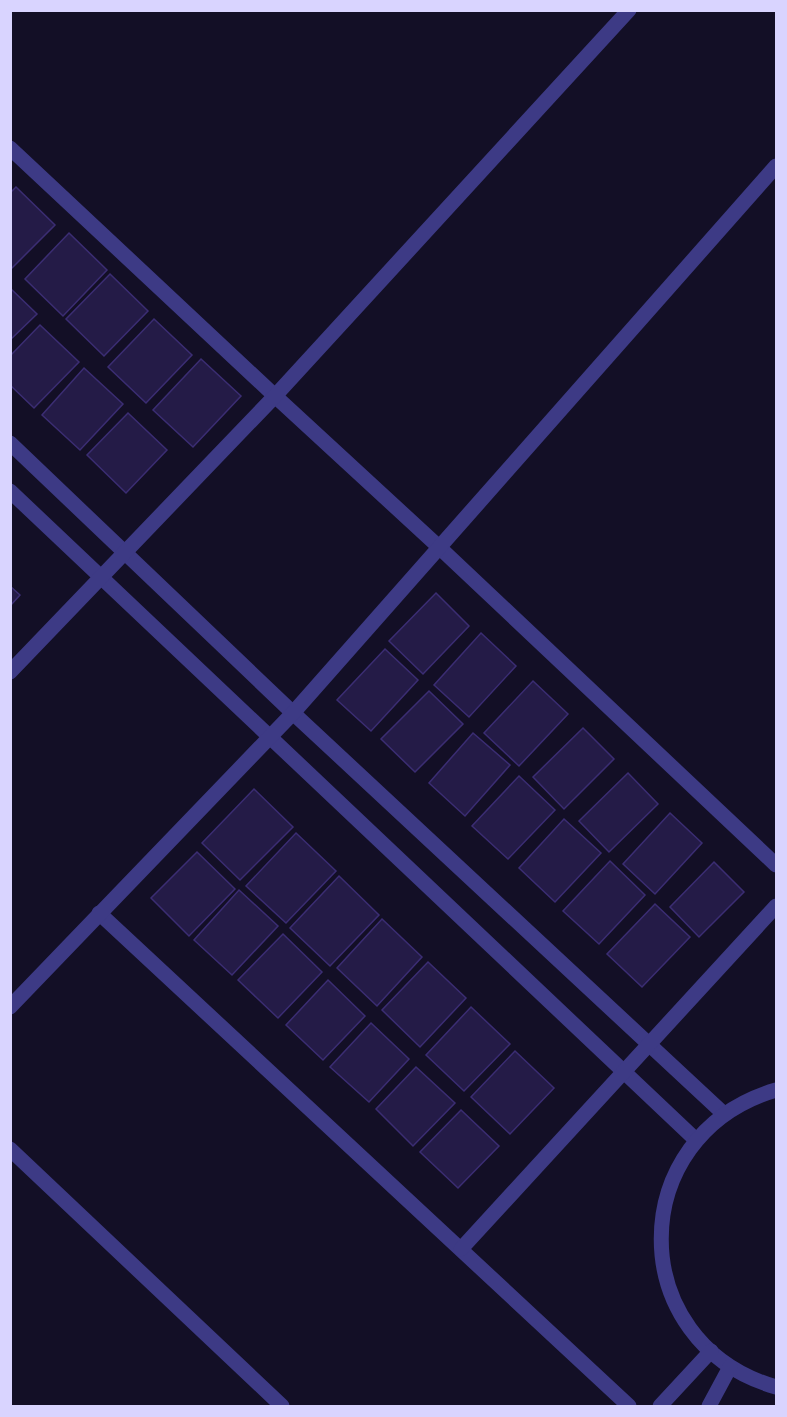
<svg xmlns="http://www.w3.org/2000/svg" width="787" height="1417" font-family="'Fira Sans Condensed',sans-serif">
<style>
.building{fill:#241b47;stroke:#3b2d73;stroke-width:1.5}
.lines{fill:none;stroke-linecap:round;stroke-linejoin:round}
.minor{stroke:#3d3a85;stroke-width:15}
</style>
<rect width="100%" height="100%" fill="#130f26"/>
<g class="building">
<path d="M16,187l39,38 -45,45v-77z"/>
<path d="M69,233l38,37 -44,46 -38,-37z"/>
<path d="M110,274l38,37 -44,45 -38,-37z"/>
<path d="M10,288l27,26 -27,26z"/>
<path d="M154,319l38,36 -46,48 -38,-36z"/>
<path d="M40,325l39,37 -45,46 -24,-23v-29z"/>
<path d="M201,359l40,37 -48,51 -40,-37z"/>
<path d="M84,368l39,36 -43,46 -38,-35z"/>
<path d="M128,413l39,37 -41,43 -39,-38z"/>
<path d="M10,586l10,9 -10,11z"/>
<path d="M436,593l33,33 -46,48 -34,-33z"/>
<path d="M481,633l35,33 -47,51 -35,-32z"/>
<path d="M385,649l33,31 -47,51 -34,-31z"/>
<path d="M533,681l35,33 -49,52 -35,-33z"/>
<path d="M429,691l34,33 -48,48 -34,-33z"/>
<path d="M583,728l31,31 -50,50 -31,-32z"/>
<path d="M473,733l37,32 -45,51 -36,-33z"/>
<path d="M628,773l30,31 -49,48 -30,-31z"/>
<path d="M519,776l36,34 -47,49 -36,-33z"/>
<path d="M254,789l39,38 -53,53 -38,-37z"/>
<path d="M670,813l32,30 -47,51 -32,-30z"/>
<path d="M564,819l37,34 -46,49 -36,-34z"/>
<path d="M296,833l40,38 -50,52 -40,-37z"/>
<path d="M197,852l38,37 -46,47 -38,-38z"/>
<path d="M610,861l35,34 -46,49 -36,-33z"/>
<path d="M714,862l30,30 -45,45 -29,-30z"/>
<path d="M339,876l40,39 -49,51 -40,-38z"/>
<path d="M239,890l39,36 -46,49 -38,-35z"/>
<path d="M655,904l35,33 -48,50 -35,-33z"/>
<path d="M382,919l40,38 -45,49 -40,-38z"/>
<path d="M283,934l39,38 -44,46 -40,-38z"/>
<path d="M428,962l38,36 -46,49 -38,-37z"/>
<path d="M328,980l37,36 -42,44 -37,-35z"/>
<path d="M471,1007l39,37 -46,47 -38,-36z"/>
<path d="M371,1023l38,36 -40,43 -39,-35z"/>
<path d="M515,1051l39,37 -44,46 -39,-37z"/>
<path d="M416,1067l39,36 -42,43 -37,-37z"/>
<path d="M461,1110l38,36 -41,42 -38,-36z"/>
</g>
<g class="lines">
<g class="minor">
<path d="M10,148l265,248 165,152 336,317"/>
<path d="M10,443l283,270 431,401"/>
<path d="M10,491l686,649"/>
<path d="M10,672l265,-276 354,-386"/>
<path d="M99,913l530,493"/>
<path d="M10,1007l283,-294 483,-547"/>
<path d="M776,1090c-153,45 -153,253 0,297"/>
<path d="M10,1149l272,257"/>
<path d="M461,1249l315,-343"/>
<path d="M660,1406l51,-55"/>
<path d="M709,1406l21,-39"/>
</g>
</g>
<rect width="787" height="1417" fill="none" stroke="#d9d4ff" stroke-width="24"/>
</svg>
